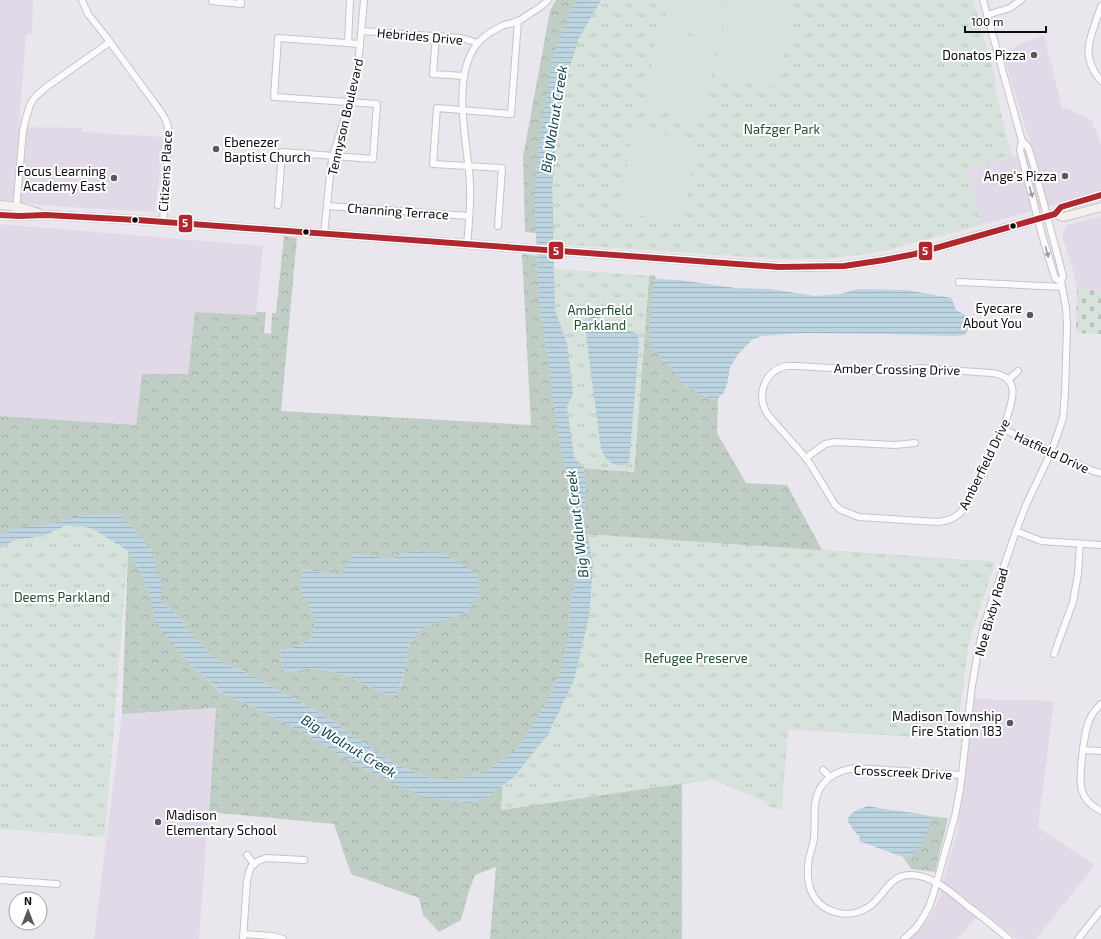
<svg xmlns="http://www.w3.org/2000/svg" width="1101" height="939" font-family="'Exo 2',sans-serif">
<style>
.built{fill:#e2d9e8}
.forest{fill:url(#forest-crowns);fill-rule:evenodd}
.cemetery{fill:url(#cemetery-stones)}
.park{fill:url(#park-tufts)}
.garden{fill:#d8e2dc}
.water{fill:url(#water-rules)}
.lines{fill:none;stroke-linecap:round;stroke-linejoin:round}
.minor-casing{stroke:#c6c3c9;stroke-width:8}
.major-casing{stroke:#c7c5c9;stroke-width:10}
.minor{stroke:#fcfbfc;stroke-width:6}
.major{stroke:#f5efed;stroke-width:8}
.bus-1-casing{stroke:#fff;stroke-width:9}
.bus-1{stroke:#af272f;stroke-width:6}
.oneway{fill:#9c9b9d}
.poi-dot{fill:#5a575d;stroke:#fff;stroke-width:1.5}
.bus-dot{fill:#0d0a0f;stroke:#fff;stroke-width:1.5}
.labels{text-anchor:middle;stroke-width:4;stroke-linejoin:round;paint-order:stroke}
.street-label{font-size:13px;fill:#0d0a0f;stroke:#fff}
.poi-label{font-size:13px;fill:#0d0a0f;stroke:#fff;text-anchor:end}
.park-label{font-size:13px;fill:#224f30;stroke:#fff}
.water-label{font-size:14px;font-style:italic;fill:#0e4452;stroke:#fff}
.line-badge{stroke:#fff;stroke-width:1.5}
.badge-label{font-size:11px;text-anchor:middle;font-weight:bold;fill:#fff}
</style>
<defs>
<pattern id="forest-crowns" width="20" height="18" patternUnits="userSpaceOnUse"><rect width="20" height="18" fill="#c0cdc5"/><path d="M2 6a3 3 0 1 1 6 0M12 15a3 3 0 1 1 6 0" fill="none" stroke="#a4afa8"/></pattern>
<pattern id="cemetery-stones" width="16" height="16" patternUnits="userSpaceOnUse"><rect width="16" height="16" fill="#d8e2dc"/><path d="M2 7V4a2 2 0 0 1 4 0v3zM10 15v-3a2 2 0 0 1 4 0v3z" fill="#b8c1bc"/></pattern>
<pattern id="park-tufts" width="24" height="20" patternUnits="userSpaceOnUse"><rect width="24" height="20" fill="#d8e2dc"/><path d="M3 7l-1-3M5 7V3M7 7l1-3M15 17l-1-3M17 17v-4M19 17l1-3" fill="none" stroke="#b8c1bc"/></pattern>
<pattern id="water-rules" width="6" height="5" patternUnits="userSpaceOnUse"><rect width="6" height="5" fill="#bbd4df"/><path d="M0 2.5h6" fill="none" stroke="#a0b5be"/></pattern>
</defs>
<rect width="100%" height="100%" fill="#eae6ee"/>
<g class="built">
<path d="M0,0h33l-1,34h-6l-7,93 63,1v4l82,5 -9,75 -73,-4 -82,-7z"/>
<path d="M1043,36l1,1 8,28 10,44 4,-1 26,12 1,7 3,2 5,16v47l-119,33 -15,-55 45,-13 21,-4 -30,-99 18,-11z"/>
<path d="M1101,216v75l-24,-2 -5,-23 -10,-30 5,-11z"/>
<path d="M0,224l263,22 -7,69 -61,-3 -7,62h-46l-6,51 -136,-9z"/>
<path d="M974,697l6,2 74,2 -16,126 57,38 -59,74h-19l-35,-28 -25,28h-51l14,-11 11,-14 9,-18 5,-22 11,-37 5,-29 10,-97z"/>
<path d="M216,708l-17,231h-105l28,-225z"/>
</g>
<g class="forest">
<path d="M556,0h45l-22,38 -25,197 -29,-3 -2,-75 27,-146z"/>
<path d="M284,236l13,2 -16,173 250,14 -9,-171 15,2 2,43 19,133 7,37 9,67 3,29 -7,43 -1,28 -9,37 -14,31 -29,45 -29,21 -31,10 -24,-1 -34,-13 -39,-25 -29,-21 -34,-20 -31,-16 -22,-13 -13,-4 -17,-10 -19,-19 -16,-21 -20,-18 -8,-50 -112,-23 -25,2 -14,8v-120l136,9 6,-51h46l7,-62 61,3v-3h10l-2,21 7,1 1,-21h4zM413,551l55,60 -46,17 -13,15 -3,22 -5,20 -8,12 -50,-23 -33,-6 -26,5 -4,-21 31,-12 5,-21 -16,-29 3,-21 38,7 12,-23 37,6z"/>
<path d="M654,275l3,4 -4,4v66l22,23 6,11 29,16 8,-1 -1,35 29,50 41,2 35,65 173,12 -27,82 -12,95 -168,-10 -7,81 -13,-4 -1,-4 -54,-23 -31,5v155h-192l6,-72 -21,8 -6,16 -8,29 -22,12 -16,-17 -4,-17 -68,-24 -17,-50 -125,-12 7,-104 -94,6 6,-163 10,17 12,27 7,28 32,40 33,30 41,18 49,27 36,22 39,21 101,15 86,-116 12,-146 1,-1 -3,-17 2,-23 -2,-25 50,4 15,-196z"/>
<path d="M929,816l19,2 -13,54 -24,-3 -8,-12h8l19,-33z"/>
</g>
<path class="cemetery" d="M1077,289l24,2v43l-25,-1z"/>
<g class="park">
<path d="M601,0h372l22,77v12l17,68 -45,13 15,55 -102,27 -54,7h-47l-225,-15 -2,-56 5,-55 9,-55 13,-40z"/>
<path d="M548,268l101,8 -15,196 -61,-5z"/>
<path d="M67,522l25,6 36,23 -23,286 -105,-8v-281l15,-8 28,-4z"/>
<path d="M586,534l409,28 -27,82 -12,95 -168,-10 -7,81 -13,-4 -1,-4 -54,-23 -212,31 3,-43 63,-78z"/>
</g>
<g class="garden">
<path d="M671,0h34l22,5 -8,34 -55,-11z"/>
<path d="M728,0h36l30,6 -17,81 -63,-10z"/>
<path d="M658,29l58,12 -12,78 -60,-10z"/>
<path d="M633,130l63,9 -13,81 -62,-7z"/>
</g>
<g class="water">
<path d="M578,0h23l-22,38 -13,40 -9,55 -5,55 3,123 12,32 6,49 -6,15 7,50 10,11 2,25 -2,23 9,49 -4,52 -15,63 -26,54 -34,43 -26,19 -17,7 -44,-5 -40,-17 -39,-21 -36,-22 -49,-27 -40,-18 -34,-30 -33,-40 -6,-28 -12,-27 -10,-17 -36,-23 -25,-3 -24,11 -28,4 -15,8v-12l14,-8 25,-2 45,-11 35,-1 32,35 12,41 -4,9 20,18 16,21 19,19 17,10 13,4 22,13 31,16 34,20 29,21 39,25 34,13 24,1 31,-10 29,-21 29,-45 14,-31 9,-37 1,-28 7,-43 -3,-29 -9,-67 -7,-37 -19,-133 -5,-108 8,-69 12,-69 17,-44z"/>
<path d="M657,279l23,1 55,8 35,1 45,7 25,-2 18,-5 49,1 44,8 3,6 2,6 13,7c2,7 0,12 -4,18l-9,1 -72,-2 -82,-1 -40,3 -10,4 -13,13 -9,14 -3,18 -4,9 -5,4 -8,1 -29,-16 -6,-11 -22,-23 -4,-10 4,-56z"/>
<path d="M593,316l12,3 32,15 2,10 -10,118 -7,4c-13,-3 -15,-4 -21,-17l-17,-129z"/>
<path d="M413,551l33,3 31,20 2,19 -11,18 -45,17 -14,15 -3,22 -6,21 -7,11 -50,-23 -33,-6 -26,5 -4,-21 31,-12 5,-21 -16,-29 3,-21 37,7 13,-23 37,6z"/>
<path d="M869,806c20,5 40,5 60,10l1,8 -8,19 -11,14h-8l-44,-16 1,-4 -5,-5 -8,-12c5,-10 12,-11 22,-14z"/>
</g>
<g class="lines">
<defs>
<g id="minor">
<path d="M82,0l6,14 16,20 52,71c8,11 12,16 13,30l-6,87"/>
<path d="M212,0v1l29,3v-4"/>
<path d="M983,0l39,141 -2,9 22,85 13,43 6,4"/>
<path d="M1101,6c-9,30 -23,47 0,75"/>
<path d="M987,15l23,-7 11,-8"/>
<path d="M362,31l100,7 16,5"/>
<path d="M436,36l-3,38 31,2"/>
<path d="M348,43l2,-43"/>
<path d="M278,205l4,-53 91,7 4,-55 -103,-7 4,-59 82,6"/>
<path d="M327,206l142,10"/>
<path d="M16,210l7,-79 3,-13 4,-13 5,-8 10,-9 65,-46"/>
<path d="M498,226l4,-58 -69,-4 4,-56 74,6 7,-93"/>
<path d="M324,234l7,-68 2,-10 20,-65 6,-36 5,-55"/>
<path d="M467,245c2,-21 4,-41 3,-61 -2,-41 -20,-105 7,-140 7,-9 17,-14 27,-19 5,-1 10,-2 14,-4 6,-3 11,-7 16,-10 5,-3 10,-6 14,-11"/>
<path d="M959,282l103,5"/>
<path d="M786,366h12l79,5 43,-3 71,5c9,1 19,4 21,14 6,21 -35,96 -45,117 -7,12 -16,17 -30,18l-78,-5 -18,-7 -6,-5 -21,-35 -8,-12 -38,-43c-12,-19 -5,-43 18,-49z"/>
<path d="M1008,380l10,-9"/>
<path d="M1003,429l79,37 11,5 8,2"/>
<path d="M806,458l19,-14 11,-2 59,3 20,-2"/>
<path d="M1016,531l25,10 60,4"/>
<path d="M1054,654l19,-52 5,-28 2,-30"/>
<path d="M1101,704c-5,5 -10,11 -12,17 -5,12 -11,58 -7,70 3,9 11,16 19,20"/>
<path d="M1083,750l18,1"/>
<path d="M823,770l7,7"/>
<path d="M961,775l-104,-7c-22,2 -39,13 -42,36 -1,11 0,23 -1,34 -1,7 -3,13 -5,20 -4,23 1,47 26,54 12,4 25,1 35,-6 14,-10 19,-30 39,-31 23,-1 43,18 60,32 14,10 27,21 40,32"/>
<path d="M247,855l7,9"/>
<path d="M0,880l57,4"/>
<path d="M244,934l28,2 11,3"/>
<path d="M243,939l4,-58 2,-9 2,-5 7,-6 8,-3 38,2"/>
<path d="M904,939l12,-11 6,-9 7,-12 5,-15 21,-76 5,-26 12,-104 5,-29 6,-29 33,-97 10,-26 25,-53 7,-19 5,-15 2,-25 2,-67 -1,-18 -5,-26 2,-6 -30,-113 -5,-16 -6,-6"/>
<path d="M1078,939l23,-29"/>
</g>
<g id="major">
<path d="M0,205l20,2 19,6"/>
<path d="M1055,214l9,3 37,-10"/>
<path d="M0,215l19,1 27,-1 91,5 642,47h23l42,-1 40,-6 31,-6 140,-40 6,-7 40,-12"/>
</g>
</defs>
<use href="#minor" class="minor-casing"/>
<use href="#major" class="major-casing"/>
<use href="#minor" class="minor"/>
<use href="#major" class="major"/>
<defs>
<path id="bus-1" d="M0,215l19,1 27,-1 91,5 642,47 65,-1 40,-6 31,-6 140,-40 6,-7 40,-12"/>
</defs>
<use href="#bus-1" class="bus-1-casing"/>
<use href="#bus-1" class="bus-1"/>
</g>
<defs><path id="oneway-solid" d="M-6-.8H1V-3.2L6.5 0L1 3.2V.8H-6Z"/></defs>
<g class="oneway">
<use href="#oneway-solid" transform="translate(1031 192) rotate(75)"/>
<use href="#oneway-solid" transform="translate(1047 252) rotate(74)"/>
</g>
<g class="poi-dot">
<circle cx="1034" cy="55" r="4"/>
<circle cx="216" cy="149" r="4"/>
<circle cx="1065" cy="176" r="4"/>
<circle cx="114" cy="178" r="4"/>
<circle cx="1030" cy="315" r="4"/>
<circle cx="1010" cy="723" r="4"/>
<circle cx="158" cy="822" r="4"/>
</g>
<g class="bus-dot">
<circle cx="135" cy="220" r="3.5"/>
<circle cx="1013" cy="226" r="3.5"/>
<circle cx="306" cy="232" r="3.5"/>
</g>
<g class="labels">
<g class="street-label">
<text transform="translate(420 36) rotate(5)" y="5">Hebrides Drive</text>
<text transform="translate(345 117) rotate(-77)" y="5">Tennyson Boulevard</text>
<text transform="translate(165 171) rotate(-87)" y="5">Citizens Place</text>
<text transform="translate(398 211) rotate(4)" y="5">Channing Terrace</text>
<text transform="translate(897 369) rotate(1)" y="5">Amber Crossing Drive</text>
<text transform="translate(1052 452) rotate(25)" y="5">Hatfield Drive</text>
<text transform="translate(984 464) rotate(-64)" y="5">Amberfield Drive</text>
<text transform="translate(991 612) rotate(-74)" y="5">Noe Bixby Road</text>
<text transform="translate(903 772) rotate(3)" y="5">Crosscreek Drive</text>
</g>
<g class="poi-label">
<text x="1026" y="60">Donatos Pizza</text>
<text x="224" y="147" text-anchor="start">Ebenezer<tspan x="224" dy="15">Baptist Church</tspan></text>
<text x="106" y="176">Focus Learning<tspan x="106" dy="15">Academy East</tspan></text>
<text x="1057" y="181">Ange's Pizza</text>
<text x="1022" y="313">Eyecare<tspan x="1022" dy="15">About You</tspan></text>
<text x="1002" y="721">Madison Township<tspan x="1002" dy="15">Fire Station 183</tspan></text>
<text x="166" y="820" text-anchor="start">Madison<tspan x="166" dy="15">Elementary School</tspan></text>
</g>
<g class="park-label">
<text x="782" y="134">Nafzger Park</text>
<text x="600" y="315">Amberfield<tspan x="600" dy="15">Parkland</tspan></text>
<text x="62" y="602">Deems Parkland</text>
<text x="696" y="663">Refugee Preserve</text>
</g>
<g class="water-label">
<text transform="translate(554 119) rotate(-81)" y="5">Big Walnut Creek</text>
<text transform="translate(577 524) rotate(-97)" y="5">Big Walnut Creek</text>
<text transform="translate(349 746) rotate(31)" y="5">Big Walnut Creek</text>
</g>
</g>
<g class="line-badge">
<rect x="178" y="214" width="15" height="19" rx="4" fill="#af272f"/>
<rect x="548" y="241" width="16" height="19" rx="4" fill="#af272f"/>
<rect x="918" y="241" width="15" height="20" rx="4" fill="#af272f"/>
</g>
<g class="badge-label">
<text x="185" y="227">5</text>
<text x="556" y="255">5</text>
<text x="925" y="255">5</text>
</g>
<g transform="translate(28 911)"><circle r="19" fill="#ffffff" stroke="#9e9d9f"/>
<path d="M0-3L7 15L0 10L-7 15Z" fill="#5a575d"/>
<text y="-6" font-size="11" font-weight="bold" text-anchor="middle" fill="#0d0a0f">N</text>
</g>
<path d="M965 26v6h81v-6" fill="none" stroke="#0d0a0f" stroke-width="2"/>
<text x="971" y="26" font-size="12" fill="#0d0a0f" stroke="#ffffff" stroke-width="3" paint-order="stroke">100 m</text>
</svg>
